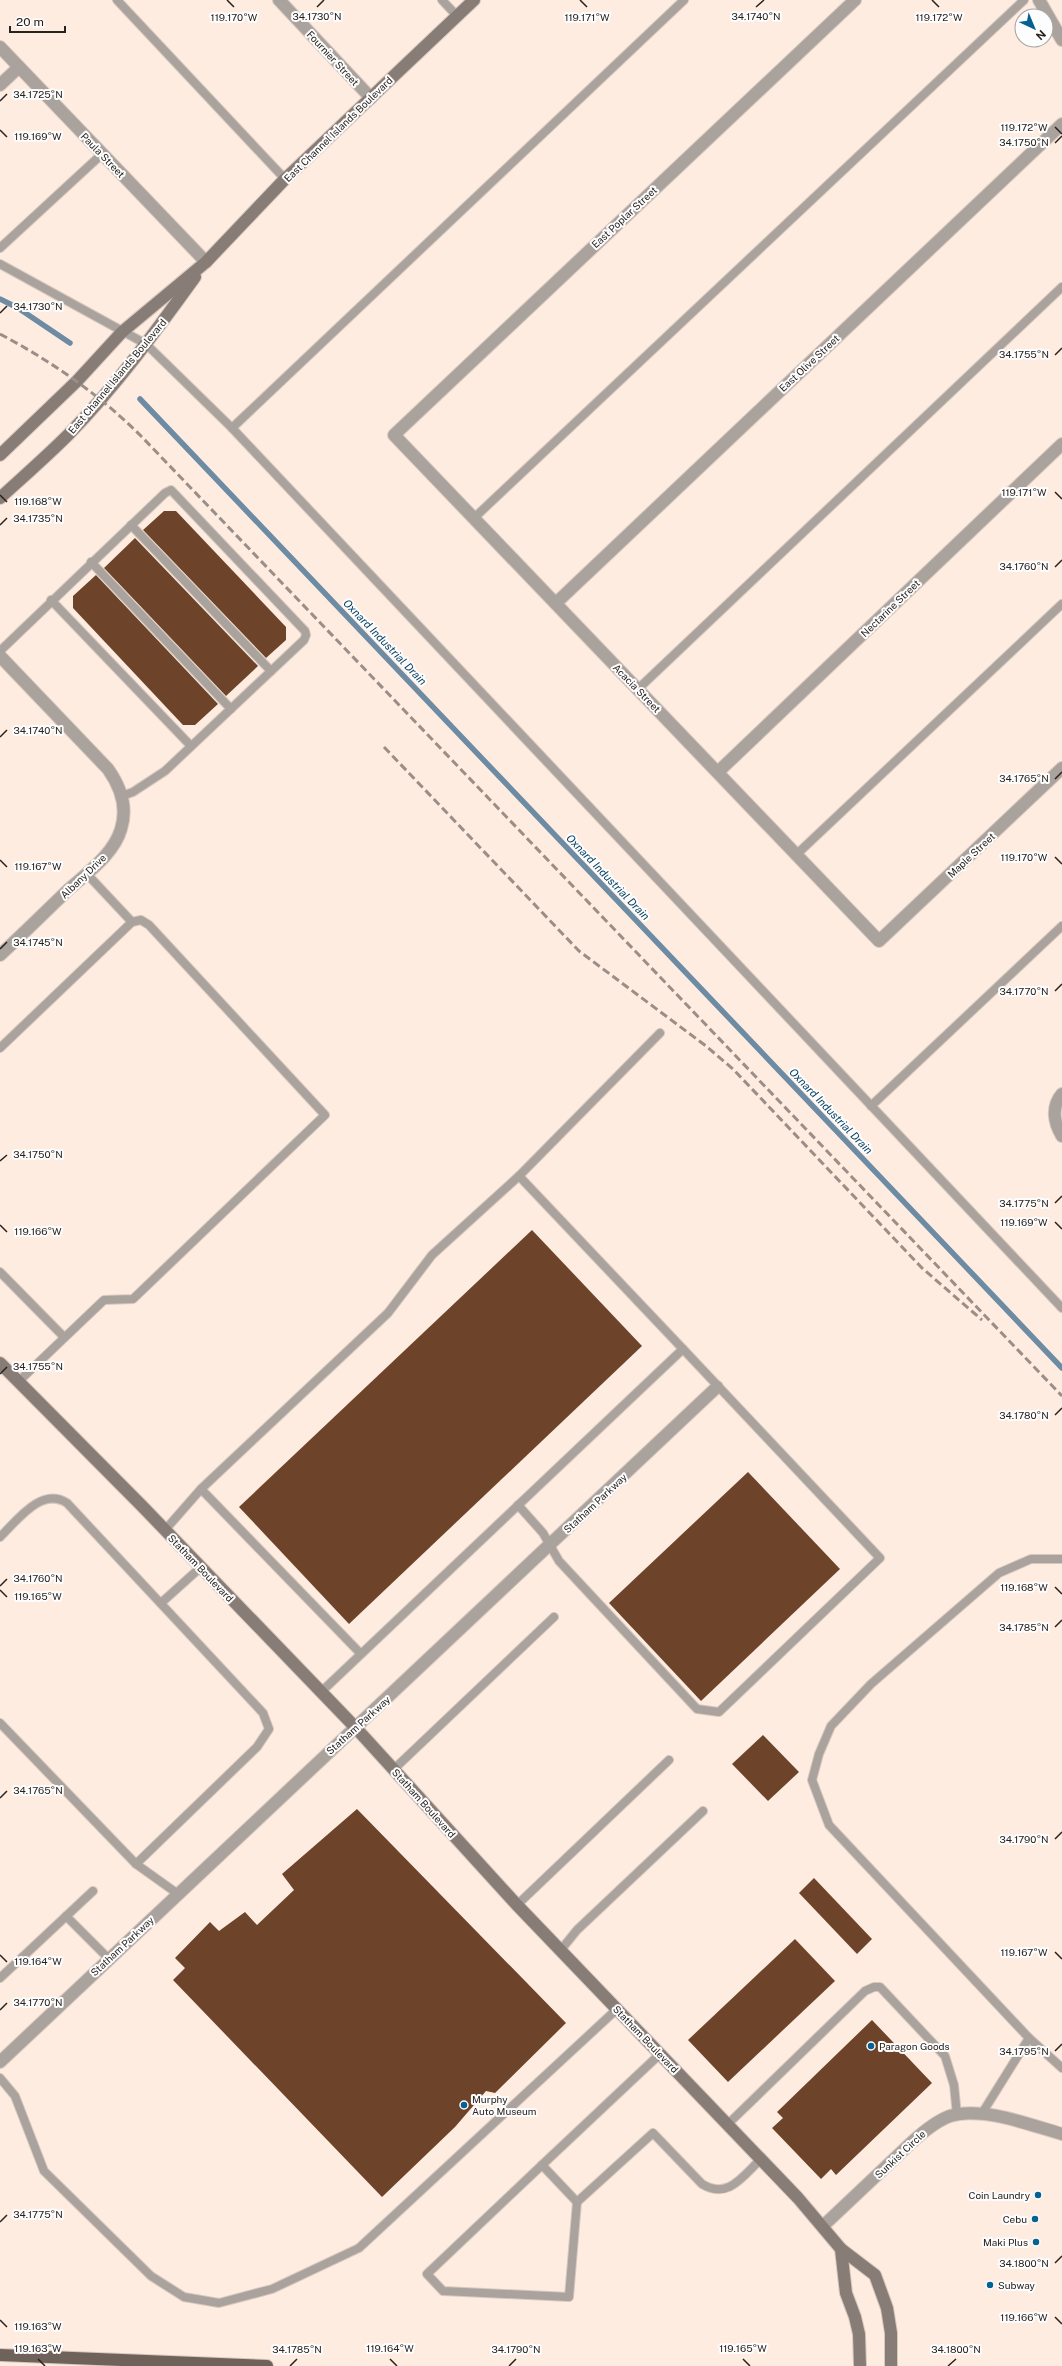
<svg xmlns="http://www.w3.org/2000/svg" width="1062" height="2366" font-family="'Public Sans',sans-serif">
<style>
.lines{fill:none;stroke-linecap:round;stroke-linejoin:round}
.stream{stroke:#6d8ba2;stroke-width:5.5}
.building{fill:#6d442a}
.lane-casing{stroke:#d7c8be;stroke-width:10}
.street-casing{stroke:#d7c8be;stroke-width:14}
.secondary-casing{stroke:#d7c8be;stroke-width:14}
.primary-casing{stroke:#d7c8be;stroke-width:14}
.lane{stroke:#a9a29d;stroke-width:8}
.street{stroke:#a9a29d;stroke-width:12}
.secondary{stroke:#877c76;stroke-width:12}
.primary{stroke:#6f625a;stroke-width:12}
.rail{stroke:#9b8e87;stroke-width:3;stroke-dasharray:8 4;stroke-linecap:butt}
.ticks{fill:none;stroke:#28221e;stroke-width:1.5}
.poi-dot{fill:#056191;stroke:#fdfdfd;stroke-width:1.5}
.labels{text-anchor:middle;stroke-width:4;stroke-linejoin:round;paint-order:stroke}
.street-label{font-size:10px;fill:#28221e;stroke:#fdfdfd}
.poi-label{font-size:10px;fill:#28221e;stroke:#fdfdfd;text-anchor:start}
.water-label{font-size:11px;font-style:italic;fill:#064062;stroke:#fdfdfd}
.ticks-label{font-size:10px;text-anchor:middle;fill:#28221e;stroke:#fdfdfd;stroke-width:4;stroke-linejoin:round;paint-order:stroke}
</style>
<rect width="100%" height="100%" fill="#feece1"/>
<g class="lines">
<g class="stream">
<path d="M0,299l18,9 52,35"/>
<path d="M140,399l922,969"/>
</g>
</g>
<g class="building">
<path d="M164,511h12l110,116v13l-20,18 -123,-128z"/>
<path d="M135,538l123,128 -32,30 -122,-128z"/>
<path d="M96,575l122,129 -23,21h-12l-110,-117v-12z"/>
<path d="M532,1230l110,116 -293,278 -110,-117z"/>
<path d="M748,1472l92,97 -139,132 -92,-98z"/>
<path d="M763,1735l36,37 -31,29 -36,-37z"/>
<path d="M357,1809l209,214 -71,70 -9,-2 -31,36 -73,70 -209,-217 12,-12 -10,-10 35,-36 9,9 26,-19 12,13 37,-35 -12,-16z"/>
<path d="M814,1878l58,61 -15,15 -58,-61z"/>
<path d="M795,1939l40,42 -107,101 -40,-42z"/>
<path d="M872,2020l60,63 -96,92 -5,-6 -10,10 -49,-51 11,-10 -6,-6z"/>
</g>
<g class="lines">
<defs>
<g id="lane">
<path d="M117,0l168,179"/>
<path d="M442,0l15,16"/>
<path d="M0,248l102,-94"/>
<path d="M0,264l146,80 86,84 830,880"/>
<path d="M232,428l452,-428"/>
<path d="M474,518l550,-518"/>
<path d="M131,525l140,146"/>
<path d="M91,562l140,147"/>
<path d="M51,600l140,146"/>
<path d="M0,651l165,-158 6,-3 134,141 1,4 -2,5 -139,131 -32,21 -11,4"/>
<path d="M638,689l424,-402"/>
<path d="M797,854l265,-250"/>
<path d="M86,873l46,49"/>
<path d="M0,1048l132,-126 9,-2 8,5 176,190 -192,184 -29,1 -86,82"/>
<path d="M871,1106l191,-180"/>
<path d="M519,1176l141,-143"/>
<path d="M0,1272l64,65"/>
<path d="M201,1489l160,165"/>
<path d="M518,1505l25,28 16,28 138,148 22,3 161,-154 -197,-209"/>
<path d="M165,1530l36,-41 187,-176 44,-58 87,-79 164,173 -363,344"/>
<path d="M0,1537c16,-15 41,-51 67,-34l196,210 6,16 -12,18 -121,117"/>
<path d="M1062,1559h-31l-32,14 -128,111 -40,42 -12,28 -7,26 17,45 200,213 33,30"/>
<path d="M161,1603l40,-36"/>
<path d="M0,1723l136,141 42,30"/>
<path d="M393,1770l161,-153"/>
<path d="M517,1905l152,-145"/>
<path d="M66,1916l43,43"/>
<path d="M560,1951l17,-21 126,-119"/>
<path d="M0,1978l93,-87"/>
<path d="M660,2054l-118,111 35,37 76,-69 49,51c26,16 41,-8 59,-25"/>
<path d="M0,2078l15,18 29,75 107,105 33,21 35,6 53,-14 87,-41 258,-239"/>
<path d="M981,2115l48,-77"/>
<path d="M728,2124l137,-133 9,-4h6l65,69 9,29 3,30"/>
<path d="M542,2165l-115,109 16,17 126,6 8,-95"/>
</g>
<g id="street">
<path d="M279,0l92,98"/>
<path d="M855,0l-461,435 485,506 183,-173"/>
<path d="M1039,0l23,40"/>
<path d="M0,47l206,215"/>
<path d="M0,85l19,-18"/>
<path d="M556,603l506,-479"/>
<path d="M0,656l108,113c12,17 20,38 13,60 -7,25 -34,44 -53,61 -23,22 -45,44 -68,65"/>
<path d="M718,772l344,-328"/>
<path d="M1062,1094c-11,13 -8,29 0,42"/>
<path d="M0,2062l717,-675"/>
<path d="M823,2226l89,-84c11,-10 24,-21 38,-26 32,-10 80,9 112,18"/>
</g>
<g id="secondary">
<path d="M0,455l77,-74 45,-49 84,-70 79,-83 189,-179"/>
<path d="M0,498c23,-21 47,-42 69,-64 47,-48 87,-103 126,-157"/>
<path d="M0,1363l142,143 213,221 162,178 281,293 43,51 34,26 12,33 4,25v33"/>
<path d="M841,2249l5,44 9,24 4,17 1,32"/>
</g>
<path id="primary" d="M0,2355l267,11"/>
</defs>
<use href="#lane" class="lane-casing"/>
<use href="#street" class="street-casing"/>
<use href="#secondary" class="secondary-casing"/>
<use href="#primary" class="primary-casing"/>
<use href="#lane" class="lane"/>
<use href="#street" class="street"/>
<use href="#secondary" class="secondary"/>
<use href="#primary" class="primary"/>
<g class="rail">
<path d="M0,334c51,27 100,61 141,102l921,960"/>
<path d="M384,747l195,204 127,95 27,23 189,199 60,52"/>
</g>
</g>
<path class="ticks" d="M227,0l7,7M580,0l7,7M932,0l7,7M317,7l7,-7M756,7l8,-7M0,101l7,-7M1055,127l7,7M0,130l7,7M1055,143l7,-7M0,313l7,-7M1055,355l7,-7M1055,492l7,7M0,495l7,7M0,525l7,-7M1055,567l7,-7M0,737l7,-7M1055,779l7,-7M1055,857l7,7M0,860l7,7M0,949l7,-7M1055,991l7,-7M0,1161l7,-6M1055,1203l7,-7M1055,1222l7,7M0,1225l7,7M0,1374l7,-7M1055,1415l7,-7M0,1586l7,-7M1055,1587l7,7M0,1590l7,7M1055,1627l7,-7M0,1798l7,-7M1055,1839l7,-7M1055,1952l7,7M0,1955l7,7M0,2010l7,-7M1055,2051l7,-7M0,2222l7,-7M1055,2263l7,-7M1055,2317l7,7M0,2320l7,7M38,2359l7,7M390,2359l7,7M743,2359l7,7M290,2366l7,-7M509,2366l7,-7M948,2366l8,-7"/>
<g class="poi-dot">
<circle cx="871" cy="2046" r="4"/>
<circle cx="464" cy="2105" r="4"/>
<circle cx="1038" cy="2195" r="4"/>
<circle cx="1035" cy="2219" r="4"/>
<circle cx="1036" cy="2242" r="4"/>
<circle cx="990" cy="2285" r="4"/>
</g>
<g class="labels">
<g class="street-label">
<text transform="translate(333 58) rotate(47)" y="4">Fournier Street</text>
<text transform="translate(338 129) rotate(-44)" y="4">East Channel Islands Boulevard</text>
<text transform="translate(103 155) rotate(46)" y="4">Paula Street</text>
<text transform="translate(624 217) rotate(-43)" y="4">East Poplar Street</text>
<text transform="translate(809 363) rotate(-43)" y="4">East Olive Street</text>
<text transform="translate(117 376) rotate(-50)" y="4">East Channel Islands Boulevard</text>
<text transform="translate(890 608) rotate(-44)" y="4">Nectarine Street</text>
<text transform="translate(637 688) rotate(46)" y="4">Acacia Street</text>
<text transform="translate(971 855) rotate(-43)" y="4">Maple Street</text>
<text transform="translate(83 876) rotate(-44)" y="4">Albany Drive</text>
<text transform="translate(595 1503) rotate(-43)" y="4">Statham Parkway</text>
<text transform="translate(201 1568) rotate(46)" y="4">Statham Boulevard</text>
<text transform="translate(358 1725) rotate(-42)" y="4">Statham Parkway</text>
<text transform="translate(424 1803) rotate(48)" y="4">Statham Boulevard</text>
<text transform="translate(122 1946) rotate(-43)" y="4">Statham Parkway</text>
<text transform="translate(646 2039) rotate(46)" y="4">Statham Boulevard</text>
<text transform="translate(900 2154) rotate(-43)" y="4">Sunkist Circle</text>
</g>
<g class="poi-label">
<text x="879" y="2050">Paragon Goods</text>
<text x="472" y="2103">Murphy<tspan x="472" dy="12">Auto Museum</tspan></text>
<text x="1030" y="2199" text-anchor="end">Coin Laundry</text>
<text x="1027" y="2223" text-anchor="end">Cebu</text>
<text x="1028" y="2246" text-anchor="end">Maki Plus</text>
<text x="998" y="2289">Subway</text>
</g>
<g class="water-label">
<text transform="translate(385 642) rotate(46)" y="4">Oxnard Industrial Drain</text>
<text transform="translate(608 877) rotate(46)" y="4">Oxnard Industrial Drain</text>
<text transform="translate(831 1111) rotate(46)" y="4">Oxnard Industrial Drain</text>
</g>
</g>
<g class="ticks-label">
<text x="317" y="20">34.1730°N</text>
<text x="756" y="20">34.1740°N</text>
<text x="234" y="21">119.170°W</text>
<text x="587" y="21">119.171°W</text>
<text x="939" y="21">119.172°W</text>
<text x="38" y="98">34.1725°N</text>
<text x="1024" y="131">119.172°W</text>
<text x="38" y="140">119.169°W</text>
<text x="1024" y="146">34.1750°N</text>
<text x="38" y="310">34.1730°N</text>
<text x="1024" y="358">34.1755°N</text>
<text x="1024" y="496">119.171°W</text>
<text x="38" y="505">119.168°W</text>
<text x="38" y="522">34.1735°N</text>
<text x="1024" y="570">34.1760°N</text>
<text x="38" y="734">34.1740°N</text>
<text x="1024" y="782">34.1765°N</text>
<text x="1024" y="861">119.170°W</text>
<text x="38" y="870">119.167°W</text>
<text x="38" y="946">34.1745°N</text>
<text x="1024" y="995">34.1770°N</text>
<text x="38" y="1158">34.1750°N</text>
<text x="1024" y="1207">34.1775°N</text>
<text x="1024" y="1226">119.169°W</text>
<text x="38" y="1235">119.166°W</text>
<text x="38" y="1370">34.1755°N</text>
<text x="1024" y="1419">34.1780°N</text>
<text x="38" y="1582">34.1760°N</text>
<text x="1024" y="1591">119.168°W</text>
<text x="38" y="1600">119.165°W</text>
<text x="1024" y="1631">34.1785°N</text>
<text x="38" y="1794">34.1765°N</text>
<text x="1024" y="1843">34.1790°N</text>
<text x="1024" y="1956">119.167°W</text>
<text x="38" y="1965">119.164°W</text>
<text x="38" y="2006">34.1770°N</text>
<text x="1024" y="2055">34.1795°N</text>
<text x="38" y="2218">34.1775°N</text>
<text x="1024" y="2267">34.1800°N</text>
<text x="1024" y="2321">119.166°W</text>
<text x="38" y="2330">119.163°W</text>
<text x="38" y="2352">119.163°W</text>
<text x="390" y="2352">119.164°W</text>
<text x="743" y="2352">119.165°W</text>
<text x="297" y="2353">34.1785°N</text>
<text x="516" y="2353">34.1790°N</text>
<text x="956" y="2353">34.1800°N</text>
</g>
<g transform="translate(1034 28) rotate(136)"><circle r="19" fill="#fdfdfd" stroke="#a8a5a4"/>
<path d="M0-3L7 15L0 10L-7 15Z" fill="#056191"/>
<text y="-6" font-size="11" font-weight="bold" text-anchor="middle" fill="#28221e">N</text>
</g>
<path d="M10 26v6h55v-6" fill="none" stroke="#28221e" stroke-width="2"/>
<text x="16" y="26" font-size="12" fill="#28221e" stroke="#fdfdfd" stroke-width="3" paint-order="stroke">20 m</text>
</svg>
